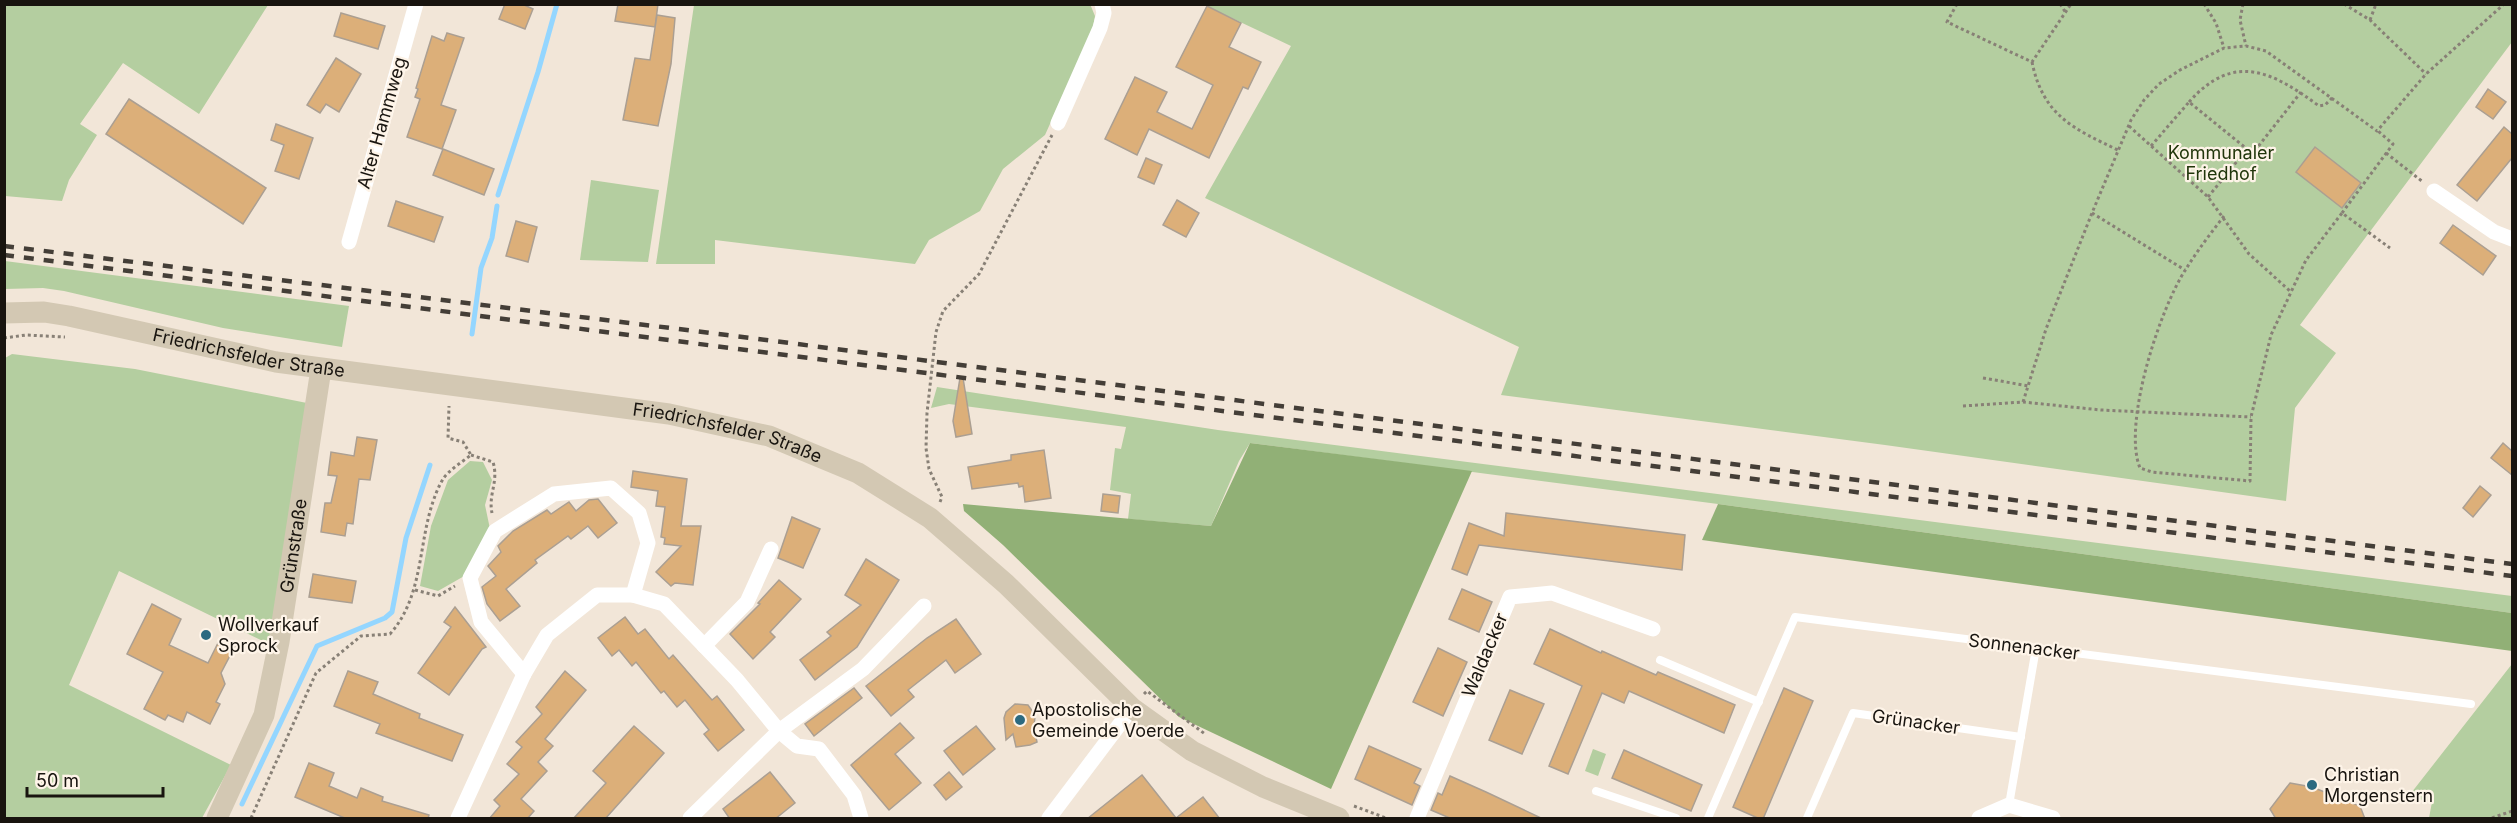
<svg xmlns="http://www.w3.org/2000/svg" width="2517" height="823" font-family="Inter,sans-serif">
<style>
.green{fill:#b4cea0}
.forest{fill:#91b076}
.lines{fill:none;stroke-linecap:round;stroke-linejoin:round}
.stream{stroke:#94d6ff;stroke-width:5}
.building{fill:#dcaf79;stroke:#ab9f92;stroke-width:1.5}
.path{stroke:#888076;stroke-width:3;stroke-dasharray:3 3;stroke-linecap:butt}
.lane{stroke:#fff;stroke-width:8}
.street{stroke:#fff;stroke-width:15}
.secondary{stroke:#d3c8b3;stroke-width:21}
.rail{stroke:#443e37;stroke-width:4.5;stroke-dasharray:10 10;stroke-linecap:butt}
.poi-dot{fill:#2c6a80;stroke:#fef4e8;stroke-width:2}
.labels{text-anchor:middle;stroke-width:4.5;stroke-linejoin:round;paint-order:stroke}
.street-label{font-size:18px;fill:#18140f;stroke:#fef4e8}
.park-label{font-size:18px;fill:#21360b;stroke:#fef4e8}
.poi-label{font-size:18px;fill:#18140f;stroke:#fef4e8;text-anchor:start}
</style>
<rect width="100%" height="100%" fill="#f2e6d8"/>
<g class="green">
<path d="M2512,4v38l-212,283 36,28 -41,55 -9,93 -401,-56 -384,-50 18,-48 -314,-149 86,-152 -87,-41z"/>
<path d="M4,5l1,-1 263,1 -69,109 -76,-51 -43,61 17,11 -28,45 -7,21 -57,-5z"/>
<path d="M694,5l396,-1 5,12 -2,12 -48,107 -42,34 -23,42 -51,29 -14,24 -200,-24v24h-59z"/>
<path d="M591,180l68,10 -11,72 -68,-2z"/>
<path d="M5,261l344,45 -7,41 -119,-19 -159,-37 -21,-3 -38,1z"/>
<path d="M12,354l123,15 172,34 -38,241 -150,-73 -50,114 162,80 -29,53h-197v-460z"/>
<path d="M937,387l281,43 1294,166v17l-794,-109 -468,-61 -11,18 -28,65 -83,-7 3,-25 -21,-4 5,-42 6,1 5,-22 -177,-23 -18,4z"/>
<path d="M470,461l13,1 9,18 -7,25 5,24 -24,46 -28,16 -18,-5 11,-60 17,-46z"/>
<path d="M2512,664v154h-83l3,-16 -24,-5z"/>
<path d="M1593,749l13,5 -8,22 -13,-5z"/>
</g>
<g class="forest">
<path d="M1250,443l222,28 -141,318 -152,-72 -176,-172 -39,-34 -1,-7 248,22z"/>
<path d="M1718,504l794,109v38l-810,-111z"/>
</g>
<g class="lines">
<g class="stream">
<path d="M498,195l40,-123 19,-68"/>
<path d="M472,334l9,-66 11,-30 5,-32"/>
<path d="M242,804l75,-158 68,-28 7,-6 14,-74 24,-73"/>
</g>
</g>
<g class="building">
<path d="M505,4h17l11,5 -8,20 -26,-10z"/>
<path d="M618,4h40l-3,23 -40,-6z"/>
<path d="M1207,6l34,17 -12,24 32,15 -13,27 -5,-2 -34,71 -60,-29 -12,26 -32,-16 30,-62 32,15 -10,20 35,17 21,-44 -37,-18z"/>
<path d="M341,13l44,13 -7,23 -44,-13z"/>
<path d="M657,15l18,3 -4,46 -13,62 -35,-6 12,-62 15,2z"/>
<path d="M447,33l17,5 -23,67 15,5 -14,39 -35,-12 13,-38 -5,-2 3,-8 -2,-1 16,-52 12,5z"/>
<path d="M336,58l25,16 -22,38 -13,-8 -6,9 -13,-8z"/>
<path d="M2488,89l18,13 -13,17 -17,-12z"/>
<path d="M129,99l137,89 -23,36 -137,-90z"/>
<path d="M276,124l37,14 -14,41 -24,-8 9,-26 -13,-5z"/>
<path d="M2504,127l8,7v24l-35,43 -20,-16z"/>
<path d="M2315,147l46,36 -19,25 -46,-36z"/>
<path d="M443,149l51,20 -10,26 -51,-20z"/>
<path d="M1146,158l16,7 -8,19 -16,-7z"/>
<path d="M1177,200l22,13 -13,24 -23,-12z"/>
<path d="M396,201l47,16 -9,25 -46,-16z"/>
<path d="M516,221l21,6 -9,35 -22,-6z"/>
<path d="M2453,225l43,31 -13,19 -43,-32z"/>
<path d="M960,378h3l9,56 -16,3 -3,-16z"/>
<path d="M357,437l20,3 -7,40 -11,-1 -6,45 -6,-1 -2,13 -24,-4 4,-29h6l6,-27 -9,-1 3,-23 23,4z"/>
<path d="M2503,443l9,8v24l-21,-17z"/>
<path d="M1044,450l7,48 -26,4 -2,-16 -4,1 -1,-4 -46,6 -4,-22 43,-7v-5z"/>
<path d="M633,471l54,8 -6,47h20l-8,59 -18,-2 -4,3 -15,-14 25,-26 -17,-2 1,-6 -4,-1 4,-30 -9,-1 2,-15 -27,-4z"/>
<path d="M2480,486l11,9 -18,22 -10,-9z"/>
<path d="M1103,494l17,2 -2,17 -17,-2z"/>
<path d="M598,499l19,24 -19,15 -10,-12 -17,13 -3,-3 -33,24 2,3 -31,26 14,17 -20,15 -13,-17 -5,-17 14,-11 -8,-10 13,-14 -3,-6 15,-15 34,-21 4,4 18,-12 7,9 13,-11z"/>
<path d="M1506,513l179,22 -3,35 -203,-25 -12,30 -15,-6 17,-46 35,13z"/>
<path d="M792,517l28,12 -17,39 -25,-10z"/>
<path d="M866,559l33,21 -42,67 -42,33 -15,-20 31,-24 -4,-4 34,-27 -16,-10z"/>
<path d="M313,574l43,7 -4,22 -43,-6z"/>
<path d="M779,580l22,19 -31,33 5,5 -22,22 -23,-25 30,-30 -2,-1z"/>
<path d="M1462,589l30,13 -13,30 -30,-13z"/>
<path d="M152,604l29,15 -12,26 39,18 12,-24 15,7 -14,27 4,11 -9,18 4,2 -10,20 -23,-12 -4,10 -15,-7 -3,5 -21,-11 19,-37 -36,-18z"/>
<path d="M455,607l31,40 -4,2 -33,46 -31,-22 33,-46 -7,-5z"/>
<path d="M625,617l13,17 7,-5 24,30 4,-4 39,45 5,-4 27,34 -26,21 -14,-17 5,-4 -24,-30 -8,7 -13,-16 -3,2 -25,-31 -4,4 -13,-16 -7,6 -14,-18z"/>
<path d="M956,619l25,35 -26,19 -9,-13 -38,30 6,7 -23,19 -25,-30 61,-48z"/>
<path d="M1550,629l51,24 1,-2 54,24 2,-3 77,33 -11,28 -95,-42 -5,12 -22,-10 -34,81 -19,-8 33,-80 -48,-22z"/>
<path d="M1438,648l29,14 -24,54 -30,-14z"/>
<path d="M348,671l30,11 -5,12 47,20 -1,4 44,17 -11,26 -76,-28 4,-9 -46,-18z"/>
<path d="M565,671l21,19 -41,49 8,7 -15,16 9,9 -26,28 13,12 -7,8h-38l11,-13 -6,-6 25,-26 -12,-10 15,-17 -6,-5 26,-28 -6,-7z"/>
<path d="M854,688l8,10 -48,38 -9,-12z"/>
<path d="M1784,688l29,13 -50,118h-3l-27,-12z"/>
<path d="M1510,690l34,14 -22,50 -33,-14z"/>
<path d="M1015,704l13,1 7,10 -1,14 3,13 -7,3 -14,2 -3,-13 -7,6 -2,-22 2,-6z"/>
<path d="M900,723l14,15 -19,16 26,29 -32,27 -38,-45z"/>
<path d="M634,726l30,27 -59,66h-32l33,-36 -13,-12z"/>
<path d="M976,726l19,23 -32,26 -19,-24z"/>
<path d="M1369,746l52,23 -7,14 6,3 -8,19 -57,-26z"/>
<path d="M1624,750l78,35 -11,26 -79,-33z"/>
<path d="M309,763l25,10 -5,13 28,12 4,-10 22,9 -1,4 47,14 -1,4h-81l-52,-22z"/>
<path d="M770,772l25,31 -20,16h-45l-7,-10z"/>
<path d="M949,772l13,15 -16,13 -12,-15z"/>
<path d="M1142,775l34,43 27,-21 17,22h-133z"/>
<path d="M1450,776l36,16 57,27h-91l-21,-9 7,-17 4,2z"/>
<path d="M2290,783l22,4 48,19 5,13h-89l-6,-10z"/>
</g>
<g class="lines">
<g class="path">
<path d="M1957,4l-10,18 85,40 39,-58"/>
<path d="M2060,4l6,9"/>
<path d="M2204,4l12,19 8,25"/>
<path d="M2243,4l-3,16 6,26"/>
<path d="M2344,4l26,16 56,54"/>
<path d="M2370,20l6,-16"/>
<path d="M2032,62c11,54 42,67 88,89"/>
<path d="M2189,102c45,-51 84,-30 130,4l6,-1 8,-8"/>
<path d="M2129,126l79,71 41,57 41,37"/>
<path d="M2151,146l38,-44 58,47"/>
<path d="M2386,153l37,29"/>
<path d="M2208,197l39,-48 6,4 48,-61"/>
<path d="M2092,213l93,57"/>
<path d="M2342,213l51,-69 -15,-13"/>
<path d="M2224,216c-13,17 -27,35 -38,53 -26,39 -64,155 -46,199l12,4 98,9 1,-64 20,-82 35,-75 36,-47 48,35"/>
<path d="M4,338l22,-3 39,2"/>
<path d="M1983,378l46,8"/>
<path d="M2023,402l23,-73 46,-116 39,-93 13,-20 15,-16 21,-14 44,-22 22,-2 20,5 111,80 49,-57 78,-70"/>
<path d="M1963,406l60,-4 78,8 150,7"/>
<path d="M471,455l22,7c6,20 -5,32 -1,51"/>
<path d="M940,502l2,-5 -13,-28 -3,-21 1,-35 9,-81 7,-21 36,-37 73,-139"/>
<path d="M415,590l23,6 17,-10"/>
<path d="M1144,694l3,-3 58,43"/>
<path d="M1354,806l32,12"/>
<path d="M251,818l65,-145 45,-37 29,-2c39,-44 25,-106 53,-155 6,-9 19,-17 28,-24l-8,-13 -15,-4 1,-32"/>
<path d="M2492,818l20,-7"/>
</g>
<g class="lane">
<path d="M1660,660l99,42"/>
<path d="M1596,791l80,27"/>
<path d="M2009,805l27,-157"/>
<path d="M1708,818l87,-201 676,87"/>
<path d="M1807,818l46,-105 168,24"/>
</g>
<g class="street">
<path d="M1058,123l42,-95 4,-15 -2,-9"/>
<path d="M2434,191l60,41 18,7"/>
<path d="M349,242l67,-238"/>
<path d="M704,646l43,-44 24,-53"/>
<path d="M524,674l-43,-52 -11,-44 25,-47 59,-37 57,-6 28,25 9,30 -15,52"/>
<path d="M458,818l66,-144 23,-39 50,-40h36l31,9 73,76 42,51 18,15 22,3 35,46 7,23"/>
<path d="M690,818l89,-87 84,-62 61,-63"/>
<path d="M1049,818l83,-110"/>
<path d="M1417,818l93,-221 42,-4 101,36"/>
<path d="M1979,818l30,-13 44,13"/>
</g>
<g class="secondary">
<path id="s1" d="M4,313l40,-1 25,4 207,46 393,52 100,22 89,37 72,45 76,66 126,124 60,43 71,36 76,31"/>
<path id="s2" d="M217,818l47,-103 15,-73 42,-273"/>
</g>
<g class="rail">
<path d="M4,246l723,89 1785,229"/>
<path d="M4,255l2508,321"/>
</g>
</g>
<g class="poi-dot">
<circle cx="206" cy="635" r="6"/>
<circle cx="1020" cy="720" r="6"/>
<circle cx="2312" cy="785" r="6"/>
</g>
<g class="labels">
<g class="street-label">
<text transform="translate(382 123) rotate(-74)" y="6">Alter Hammweg</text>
<text dy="6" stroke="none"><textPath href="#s1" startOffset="249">Friedrichsfelder Straße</textPath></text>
<text dy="6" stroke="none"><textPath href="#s1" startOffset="735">Friedrichsfelder Straße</textPath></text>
<text dy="6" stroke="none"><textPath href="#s2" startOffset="285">Grünstraße</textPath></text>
<text transform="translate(2024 647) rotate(7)" y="6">Sonnenacker</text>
<text transform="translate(1485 655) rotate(-67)" y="6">Waldacker</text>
<text transform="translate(1916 722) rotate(8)" y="6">Grünacker</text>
</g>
<g class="park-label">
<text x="2221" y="159">Kommunaler<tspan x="2221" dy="21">Friedhof</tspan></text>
</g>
<g class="poi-label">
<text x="218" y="631">Wollverkauf<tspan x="218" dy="21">Sprock</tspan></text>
<text x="1032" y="716">Apostolische<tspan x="1032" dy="21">Gemeinde Voerde</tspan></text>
<text x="2324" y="781">Christian<tspan x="2324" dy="21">Morgenstern</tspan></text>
</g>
</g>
<rect width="2517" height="823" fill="none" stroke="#18140f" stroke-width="12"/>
<path d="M27 787v9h136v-9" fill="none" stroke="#18140f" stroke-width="3"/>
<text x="36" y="787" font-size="18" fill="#18140f" stroke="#fef4e8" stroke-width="4.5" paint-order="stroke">50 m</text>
</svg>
